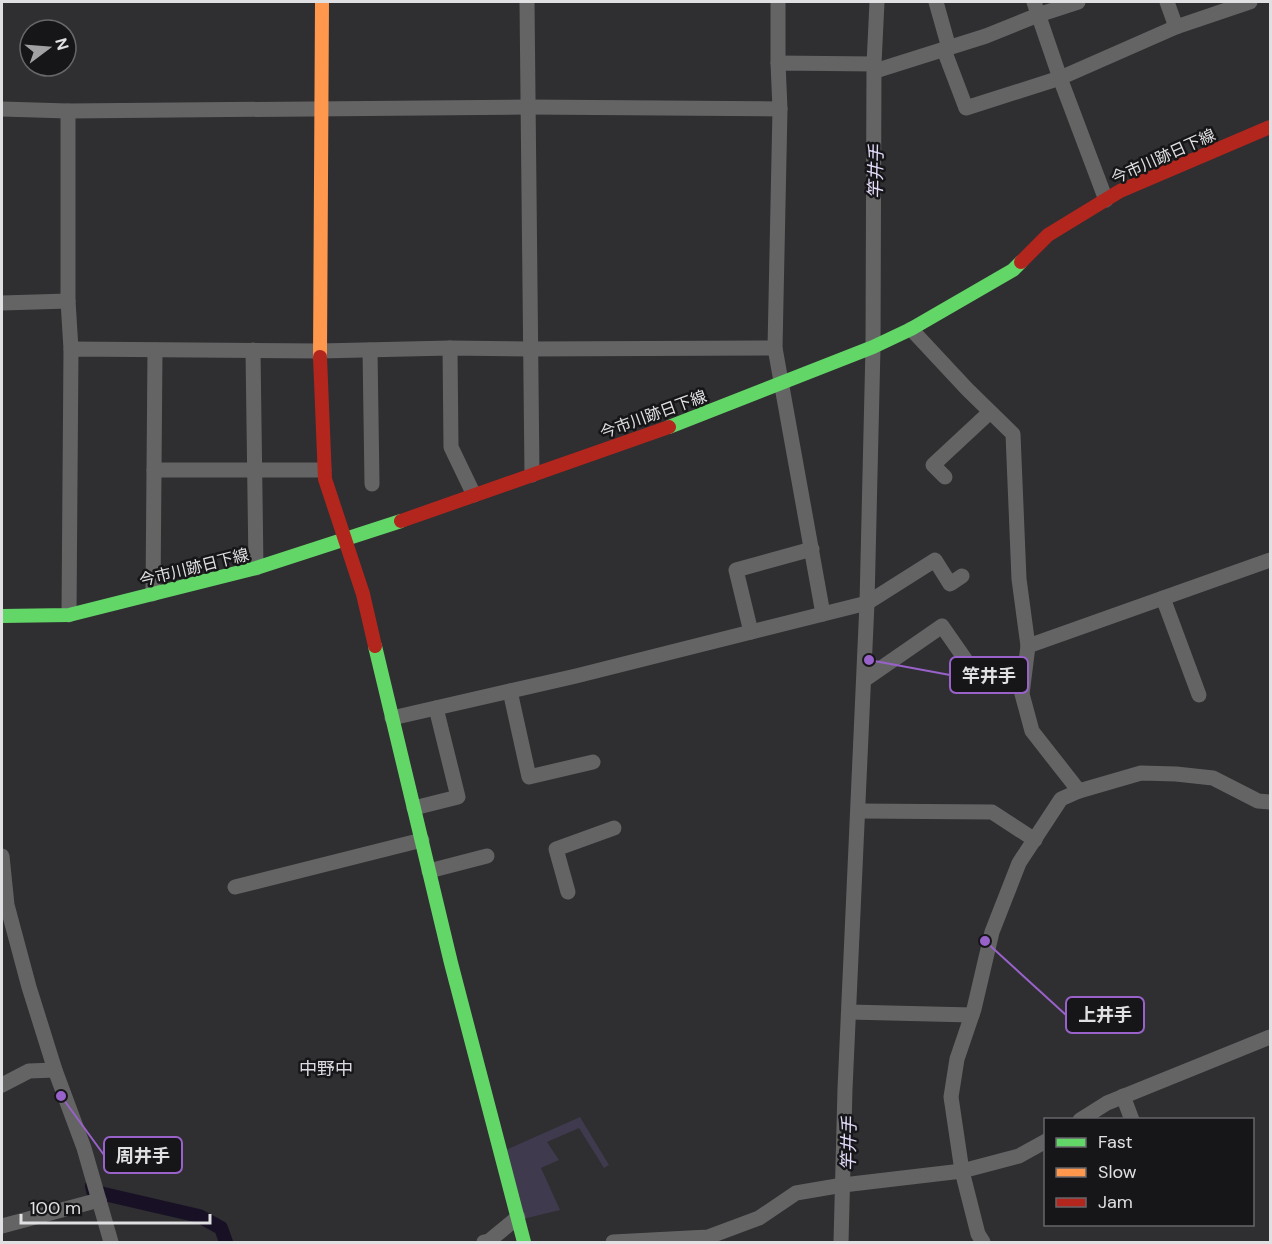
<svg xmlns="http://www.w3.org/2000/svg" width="1272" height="1244" font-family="'DM Sans','Noto Sans JP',sans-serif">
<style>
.green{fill:#403a4e}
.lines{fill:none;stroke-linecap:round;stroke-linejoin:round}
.canal{stroke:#181125;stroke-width:14}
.street{stroke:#656465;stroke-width:15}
.fast{stroke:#63d668;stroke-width:14}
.slow{stroke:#ff974d;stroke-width:14}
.jam{stroke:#b3261e;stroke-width:14}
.labels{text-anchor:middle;stroke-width:5;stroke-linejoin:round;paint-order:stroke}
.street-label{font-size:16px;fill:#e0dfe2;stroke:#161618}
.water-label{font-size:18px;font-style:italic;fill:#e4dafa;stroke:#161618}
.neighbourhood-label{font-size:18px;fill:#dcdae1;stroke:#161618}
.leader{fill:none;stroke:#9962ca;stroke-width:2}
.callout-dot{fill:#9962ca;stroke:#161618;stroke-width:2}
.callout{fill:#161618;stroke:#9962ca;stroke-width:2}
.callout-label{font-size:18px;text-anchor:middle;font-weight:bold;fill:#e0dfe2}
</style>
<rect width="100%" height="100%" fill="#2f2e31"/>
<path class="green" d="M580,1117l29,48 -5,3 -25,-40 -32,14 12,18 -18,8 19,42 -37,9 -17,-69z"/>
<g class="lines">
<path class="canal" d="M92,1186l1,5 11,3 95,22 22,12 5,14"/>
<g class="street">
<path d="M527,2l5,473"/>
<path d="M778,2v61"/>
<path d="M936,2l13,46"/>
<path d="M1034,2l26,76 46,122"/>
<path d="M1167,2l9,25"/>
<path d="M944,50l22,58 94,-30 116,-51 74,-25"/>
<path d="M875,71l111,-35 52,-21 40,-13"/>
<path d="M2,109l66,2 459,-4 253,2"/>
<path d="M68,301l3,48"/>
<path d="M2,303l66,-2v-190"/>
<path d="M911,329l56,60 46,45 6,145 9,67 -6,48 10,37 47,60"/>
<path d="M450,348l1,99 23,48"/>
<path d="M253,350l3,218"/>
<path d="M370,350l2,134"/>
<path d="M154,470h170"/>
<path d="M945,477l-12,-12 57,-53"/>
<path d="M153,594l2,-244"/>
<path d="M1163,598l36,97"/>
<path d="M823,614l-48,-266 5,-239 -2,-46 96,1"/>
<path d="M69,615l2,-266 249,2 130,-3 80,1 245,-1"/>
<path d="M751,632l-15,-62 76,-21"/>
<path d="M1028,646l242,-86"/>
<path d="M864,680l78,-54 23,33"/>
<path d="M510,691l19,86 64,-15"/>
<path d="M392,718l184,-42 291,-73 68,-43 15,24 12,-8"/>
<path d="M414,808l44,-11 -22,-89"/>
<path d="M859,811l133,1 43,28"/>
<path d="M2,856l5,49 22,82 26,83 29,78 27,94"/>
<path d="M429,871l58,-15"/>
<path d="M235,887l187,-47"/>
<path d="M568,892l-12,-43 58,-21"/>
<path d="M849,1012l123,3"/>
<path d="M2,1085l27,-14 26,-1"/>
<path d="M1123,1096l9,24"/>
<path d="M1080,1120l27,-17 163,-66"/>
<path d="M2,1226l97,-26"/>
<path d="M484,1242l5,-1 29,-24"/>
<path d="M613,1242l95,-5 51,-19 37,-25 47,-8 119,-14 57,-15 27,-15"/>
<path d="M841,1242l4,-153 22,-486 6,-256 1,-283 3,-62"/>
<path d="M983,1242l-5,-8 -16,-63 -11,-74 6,-38 17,-50 18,-77 27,-69 42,-64 18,-8 62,-18 35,1 37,4 45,23 12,1"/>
</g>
<g class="fast">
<path d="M669,427l204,-80 38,-18 102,-59 8,-8"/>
<path d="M2,616l67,-1 187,-47 145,-47"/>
<path d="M375,646l76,317 73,279"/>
</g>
<path class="slow" d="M320,357l2,-355"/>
<g class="jam">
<path d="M1021,262l27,-27 72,-44 150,-64"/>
<path d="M320,357l5,122 38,115 12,52"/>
<path d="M401,521l268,-94"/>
</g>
</g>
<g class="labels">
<g class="street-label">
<text transform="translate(1163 156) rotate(-24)" y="6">今市川跡日下線</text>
<text transform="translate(653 414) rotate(-20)" y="6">今市川跡日下線</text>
<text transform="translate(194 567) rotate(-14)" y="6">今市川跡日下線</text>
</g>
<g class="water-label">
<text transform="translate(876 172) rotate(-89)" y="6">竿井手</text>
<text transform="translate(849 1144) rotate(-89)" y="6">竿井手</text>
</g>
<g class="neighbourhood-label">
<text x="326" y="1075">中野中</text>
</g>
</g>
<path class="leader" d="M869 660L950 675M985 941L1066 1015M61 1096L104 1155"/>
<g class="callout-dot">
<circle cx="869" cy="660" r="6"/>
<circle cx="985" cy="941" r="6"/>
<circle cx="61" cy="1096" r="6"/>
</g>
<g class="callout">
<rect x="950" y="657" width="78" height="36" rx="6"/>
<rect x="1066" y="997" width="78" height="36" rx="6"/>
<rect x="104" y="1137" width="78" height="36" rx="6"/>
</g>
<g class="callout-label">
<text x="989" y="682">竿井手</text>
<text x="1105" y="1021">上井手</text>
<text x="143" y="1162">周井手</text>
</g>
<rect width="1272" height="1244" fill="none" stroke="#e0dfe2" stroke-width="6"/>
<rect x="1044" y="1118" width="210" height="108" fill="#161618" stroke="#676669" stroke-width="1.5"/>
<rect x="1056" y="1138" width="30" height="9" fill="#63d668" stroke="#676669" stroke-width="1.5"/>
<text x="1098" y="1148" font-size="18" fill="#e0dfe2">Fast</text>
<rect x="1056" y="1168" width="30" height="9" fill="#ff974d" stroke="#676669" stroke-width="1.5"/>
<text x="1098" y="1178" font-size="18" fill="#e0dfe2">Slow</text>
<rect x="1056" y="1198" width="30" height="9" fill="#b3261e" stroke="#676669" stroke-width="1.5"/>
<text x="1098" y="1208" font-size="18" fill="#e0dfe2">Jam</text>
<g transform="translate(48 48) rotate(74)"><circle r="28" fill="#161618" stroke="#676669" stroke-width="1.5"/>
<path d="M0-4.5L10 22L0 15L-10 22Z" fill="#a2a1a4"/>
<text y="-9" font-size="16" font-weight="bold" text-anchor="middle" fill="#e0dfe2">N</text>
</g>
<path d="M21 1214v9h189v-9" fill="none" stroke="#e0dfe2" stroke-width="3"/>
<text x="30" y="1214" font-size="18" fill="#e0dfe2" stroke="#161618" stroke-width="4.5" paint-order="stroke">100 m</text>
</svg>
